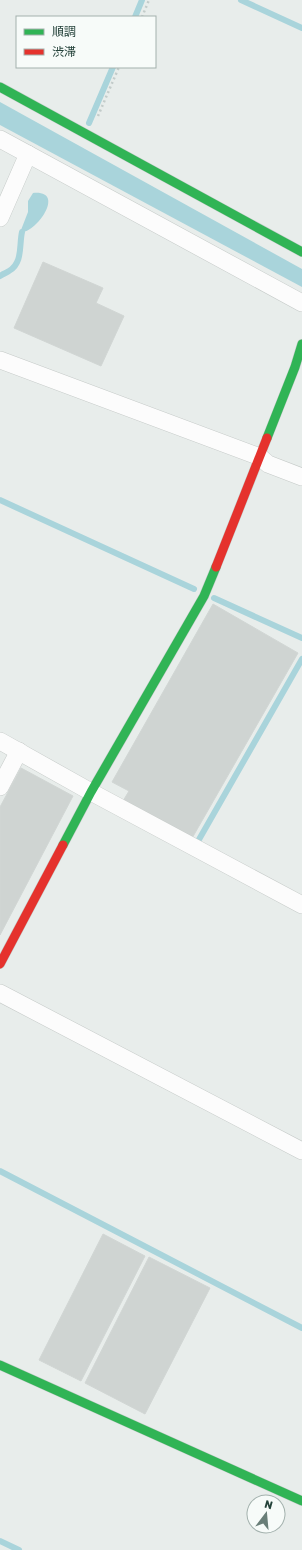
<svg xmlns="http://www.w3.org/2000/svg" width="302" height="1550" font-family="Rubik,'Noto Sans JP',sans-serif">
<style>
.water{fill:#a9d4db}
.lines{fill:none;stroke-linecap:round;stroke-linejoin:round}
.stream{stroke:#a9d4db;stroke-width:6}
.building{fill:#cfd4d2;stroke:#d1d6d4}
.street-casing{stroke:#c5cac8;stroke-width:18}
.fast-casing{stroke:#c3cbc8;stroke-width:10}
.jam-casing{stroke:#c3cbc8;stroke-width:10}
.path{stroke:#c3ccca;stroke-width:2.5;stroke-dasharray:2 3;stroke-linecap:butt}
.street{stroke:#fcfcfc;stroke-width:17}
.fast{stroke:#30b455;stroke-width:9}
.jam{stroke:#e5322d;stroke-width:9}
</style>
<rect width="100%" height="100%" fill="#e8edeb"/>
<g class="water">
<path d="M0,102l302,167v18l-302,-162z"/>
<path d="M33,193c34,-3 3,40 -11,39l-1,-2 7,-18v-11z"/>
</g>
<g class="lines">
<g class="stream">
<path d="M241,0l61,28"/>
<path d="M135,17l7,-17"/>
<path d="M89,123l24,-56"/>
<path d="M0,276c3,-2 6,-3 9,-5 14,-8 10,-26 13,-39"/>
<path d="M0,500l194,89"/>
<path d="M214,598l88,40"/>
<path d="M197,843l105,-184"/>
<path d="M0,1171l302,157"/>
<path d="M0,1541l19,9"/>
</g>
</g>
<g class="building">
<path d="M43,262l60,26 -7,15 28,13 -23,50 -87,-38z"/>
<path d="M213,604l85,49 -107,187 -68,-39 6,-10 -17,-9z"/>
<path d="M21,768l52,28 -73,139v-128z"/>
<path d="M103,1234l42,22 -64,125 -42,-21z"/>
<path d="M149,1257l61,31 -65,126 -60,-31z"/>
</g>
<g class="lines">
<defs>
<g id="street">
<path d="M0,139l302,164"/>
<path d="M0,218l28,-64"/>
<path d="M0,360l260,97 8,7 34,13"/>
<path d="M0,741l91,51 211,113"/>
<path d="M0,787l19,-36"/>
<path d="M0,993l302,158"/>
</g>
<g id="fast">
<path d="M0,87l302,165"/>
<path d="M267,438l28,-71 7,-23"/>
<path d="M63,845l28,-53 113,-196 12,-29"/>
<path d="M0,1365l302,136"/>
</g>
<g id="jam">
<path d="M216,567l51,-129"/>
<path d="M0,964l63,-119"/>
</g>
</defs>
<use href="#street" class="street-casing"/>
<use href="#fast" class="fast-casing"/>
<use href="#jam" class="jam-casing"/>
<g class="path">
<path d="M142,17l7,-17"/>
<path d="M98,116l21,-49"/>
</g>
<use href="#street" class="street"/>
<use href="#fast" class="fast"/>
<use href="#jam" class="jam"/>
</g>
<rect x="16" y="16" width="140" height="52" fill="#f7fbf9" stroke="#a3b1ad"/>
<rect x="24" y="29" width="20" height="6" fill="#30b455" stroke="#a3b1ad"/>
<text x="52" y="36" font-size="12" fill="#24423a">順調</text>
<rect x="24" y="49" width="20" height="6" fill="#e5322d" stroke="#a3b1ad"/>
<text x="52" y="56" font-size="12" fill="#24423a">渋滞</text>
<g transform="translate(266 1514) rotate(16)"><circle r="19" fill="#f7fbf9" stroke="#a3b1ad"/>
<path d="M0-3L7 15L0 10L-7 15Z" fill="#697e78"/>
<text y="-6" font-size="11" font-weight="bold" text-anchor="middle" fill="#24423a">N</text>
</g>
</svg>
